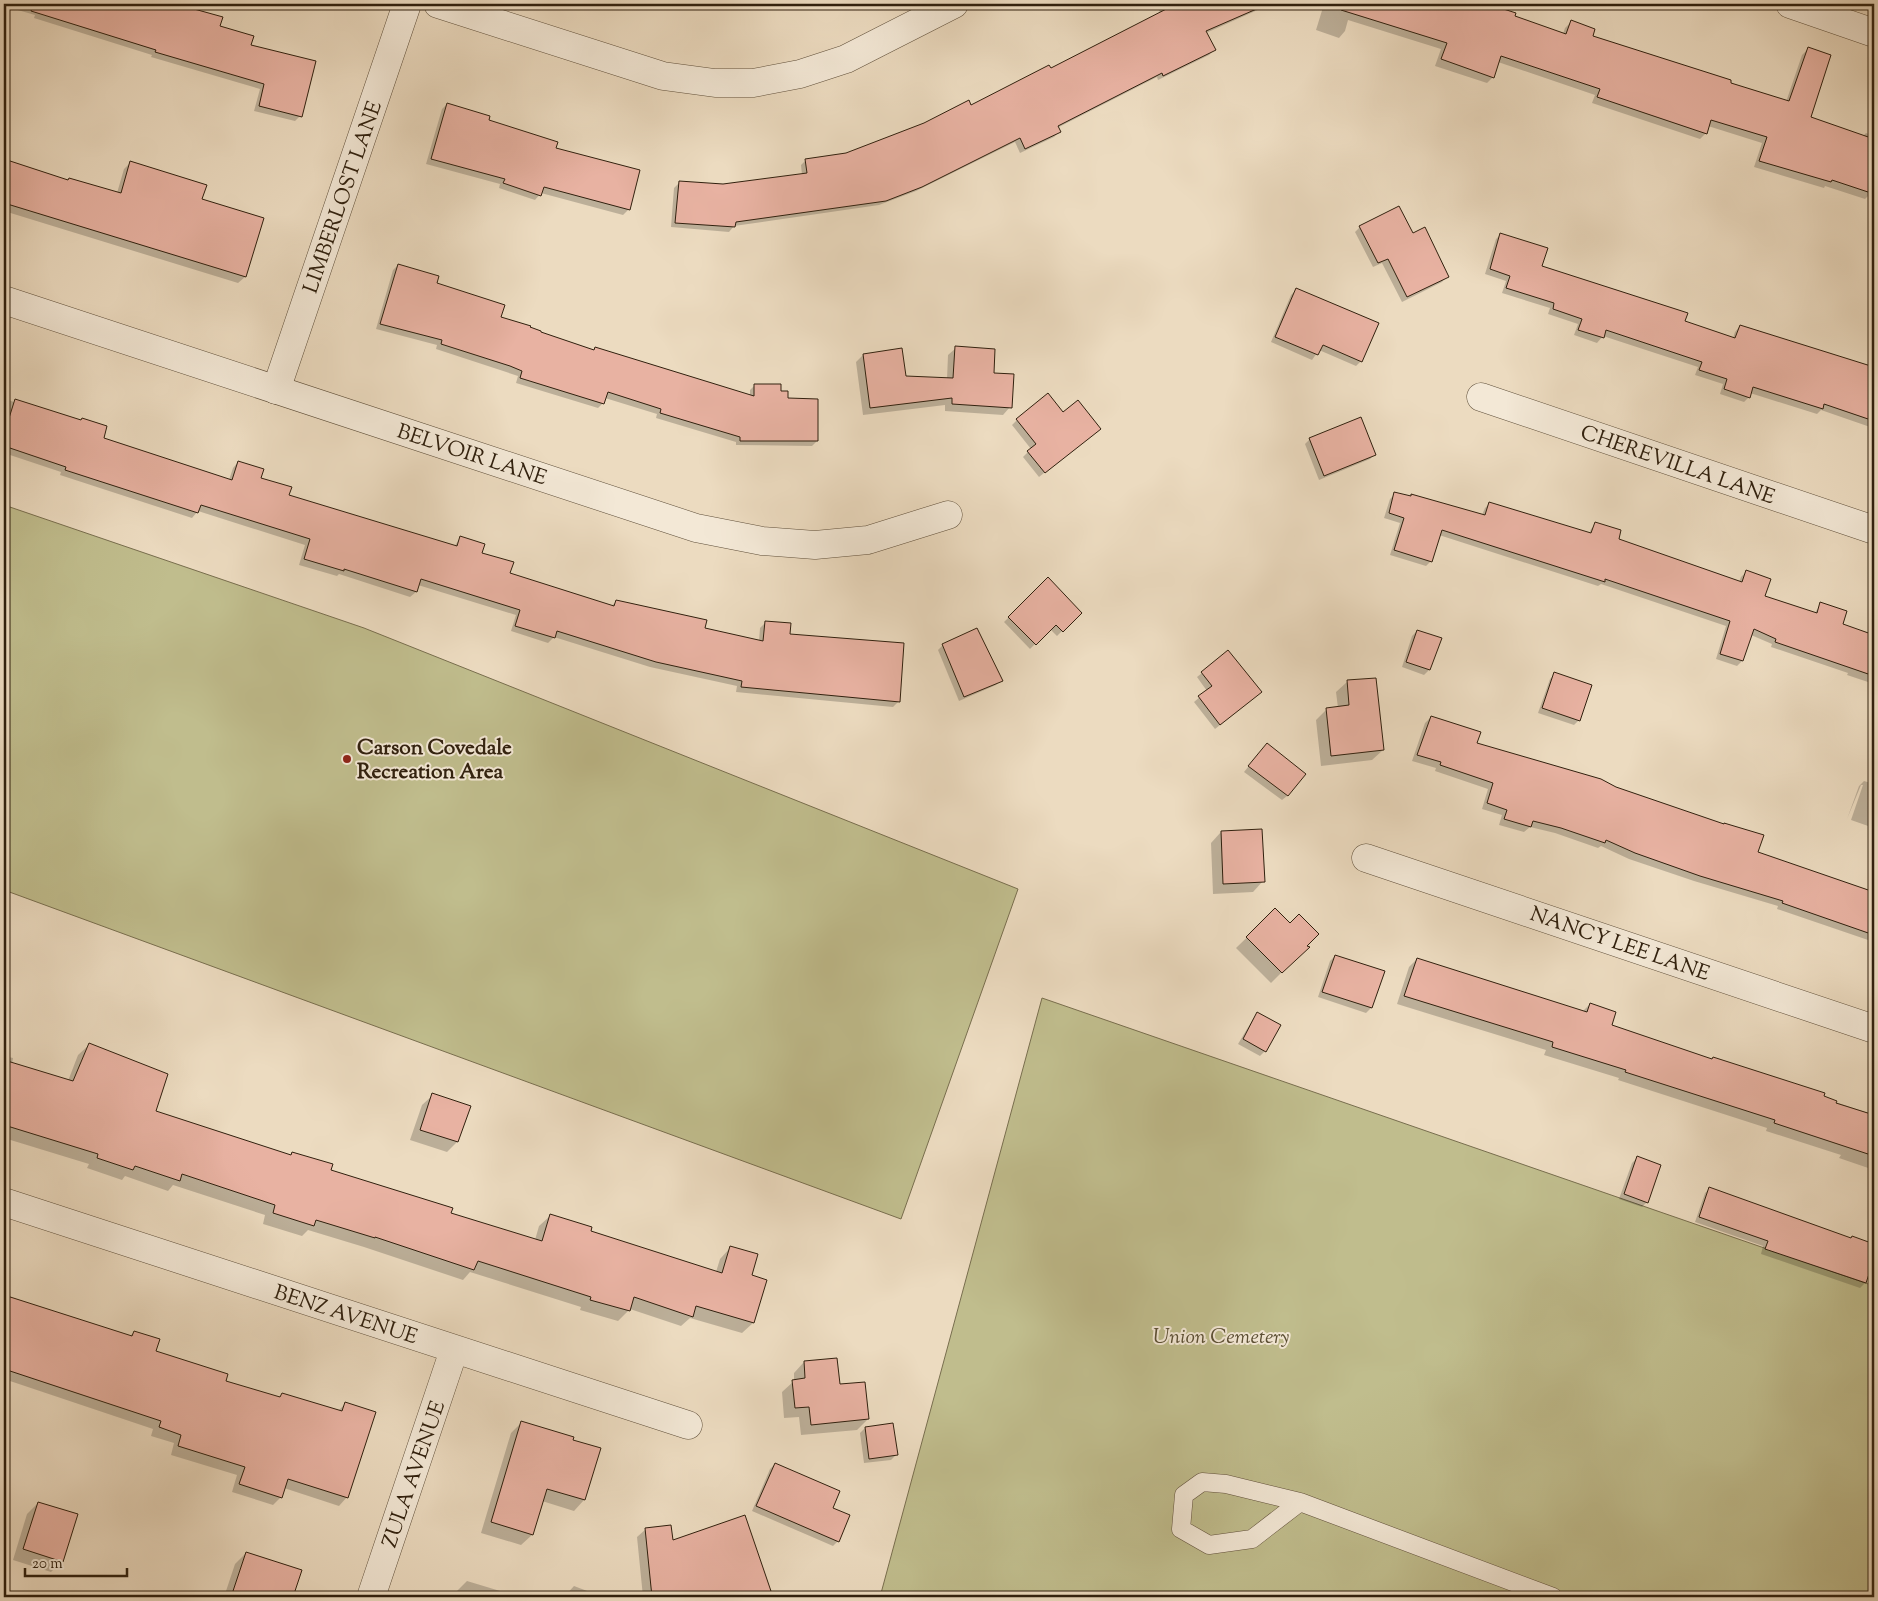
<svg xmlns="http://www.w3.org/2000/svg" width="1878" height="1601" font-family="'Sorts Mill Goudy',serif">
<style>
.green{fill:#c0bd8d;stroke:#786e4e}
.shadow{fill:#0003}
.building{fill:#e8b2a2;stroke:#30200e}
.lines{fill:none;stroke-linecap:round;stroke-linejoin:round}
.service-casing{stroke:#5f4f3a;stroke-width:19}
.minor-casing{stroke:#5f4f3a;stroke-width:29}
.service{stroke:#f3e8d6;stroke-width:18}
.minor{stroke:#f3e8d6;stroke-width:28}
.poi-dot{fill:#8f2418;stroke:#f3e8d6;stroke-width:2}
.labels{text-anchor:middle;stroke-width:4;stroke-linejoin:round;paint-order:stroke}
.street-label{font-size:21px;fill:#30200e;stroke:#f3e8d6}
.poi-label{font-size:21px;font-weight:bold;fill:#30200e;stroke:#f3e8d6;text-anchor:start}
.park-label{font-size:21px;font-style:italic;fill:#5b4f34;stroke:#f3e8d6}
</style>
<rect width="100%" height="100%" fill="#ecdbc0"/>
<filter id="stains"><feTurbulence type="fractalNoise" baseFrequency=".004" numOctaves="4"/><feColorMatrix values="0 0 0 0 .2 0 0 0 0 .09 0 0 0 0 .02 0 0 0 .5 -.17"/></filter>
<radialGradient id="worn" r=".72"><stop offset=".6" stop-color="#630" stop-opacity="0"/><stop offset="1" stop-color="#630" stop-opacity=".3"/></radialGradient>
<g class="green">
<path d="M4,505l360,123 654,261 -117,330 -897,-329z"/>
<path d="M1042,998l832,288v311h-994z"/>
</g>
<g class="shadow">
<path d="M4,4h167l50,14 -2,9 31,18 50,71 -5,5 -41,-10 6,-22 -109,-32 1,-2 -118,-37 1,-3 -31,-9z"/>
<path d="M1157,4h114l-65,29 8,17 -5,5 -51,25 -1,-3 -100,51 2,4 -5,5 -34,16 -5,-11 -99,49 -37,14 -145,21 -5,6 -58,-5 3,-39 5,-5 44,3 79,-11 -1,-10 5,-5 40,-5 125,-48 79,-37 110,-57z"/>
<path d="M1324,4h177l-2,5 14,8 50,17 2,-6 6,-6 20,15 195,65 16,-47 7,-7v70l54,18 3,-3 8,3v52h-2l-1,5 -6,6 -40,-13 -1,2 -70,-21 8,-24 -54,-17 -2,7 -6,6 -108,-36 3,-8 -97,-33 -5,15 -6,6 -52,-17 6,-17 -93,-29 -3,11 -6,7 -23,-8z"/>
<path d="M447,104l108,44 84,23 -11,39 -5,5 -82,-22 -6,7 -36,-12 1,-4 -74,-20 16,-55z"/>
<path d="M4,160l64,21 49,12 7,-24 6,-6 70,37 63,19 -18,58 -7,6 -234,-72z"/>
<path d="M1360,227l87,49 -5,6 -40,20 -20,-39 -9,4 -18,-35z"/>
<path d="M1501,234l39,33 144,55 49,16 2,-6 5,-6 134,42v72l-4,-2 3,-10 -52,-18 -4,4 -67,-21 -1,4 -5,5 -24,-8 3,-10 -28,-9 3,-8 -95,-31 -6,7 -23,-8 4,-11 -30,-10 2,-6 -48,-15 4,-12 -21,-7 11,-35z"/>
<path d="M398,265l102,53 39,15 54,18 157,45v-6l5,-5 25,7 37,49 -5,5 -76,-1v-3l-80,-24 1,-4 -52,-16 -2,5 -5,5 -82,-25 2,-7 -82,-27 1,-4 -61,-16 17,-59z"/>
<path d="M1296,290l65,71 -5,5 -37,-16 -7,10 -41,-18 20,-47z"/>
<path d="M956,348l36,26 18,33 -7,8 -58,-4v-6l-82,10 -7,-53 7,-7 41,22 43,2 1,-24z"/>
<path d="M4,398l98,41 127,41 4,-12 5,-6 21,17 29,17 166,51 6,-9 49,36 102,32 5,-4 87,27 56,12 1,-13 6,-6 133,79 -6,6 -157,-15 1,-6 -87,-19 -96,-30 -6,6 -37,-12 5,-16 -98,-30 -2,7 -6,5 -71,-23 -2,2 -38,-11 6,-20 -107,-34 -6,7 -132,-43 1,-3 -57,-19z"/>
<path d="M1063,414l31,19 -55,44 -16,-20 8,-8 -19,-24 5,-5z"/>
<path d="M1310,439l65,15 -5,5 -51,21 -14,-36z"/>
<path d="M1395,494l87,21 3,-7 5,-5 99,31 2,-5 5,-5 21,16 122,42 2,-5 5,-5 17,24 51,18 7,-10 20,21 33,12v47l-27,-9 1,-2 -77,-26 1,-3 -21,-9 -9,26 -5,5 -21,-7 10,-33 -125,-42 -3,2 -159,-51 -8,26 -5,5 -36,-11 10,-32 -16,-5 6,-19z"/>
<path d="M1048,579l32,34 -23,23 -7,-7 -20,20 -26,-27z"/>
<path d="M1417,631l23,8 -11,31 -5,5 -22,-8 10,-31z"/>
<path d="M943,645l58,35 -5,5 -37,16 -21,-51z"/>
<path d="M1202,673l53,24 -40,32 -21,-27 13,-11 -10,-14z"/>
<path d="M1555,674l24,46 -5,5 -36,-12 12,-34z"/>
<path d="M1347,682l36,68 -11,10 -51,6 -5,-46 11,-11 11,-1 -2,-16z"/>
<path d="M1431,717l44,27 282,109 117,39v61l-6,-2 3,-10 -94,-32 1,-3 -84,-25 -65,-22 -28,-13 -3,2 -43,-15 -25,-6 -6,5 -25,-7 3,-10 -20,-6 6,-20 -53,-18 1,-3 -24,-7 13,-38z"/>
<path d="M1267,744l20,52 -5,4 -38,-28z"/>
<path d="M1864,781l10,3v39l-3,4 -20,-7 12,-35h-2l-14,34 12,-33z"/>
<path d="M1221,832l42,49 -10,11 -40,2 -2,-51z"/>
<path d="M1275,910l15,15 15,21 2,1 -36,36 -35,-35z"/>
<path d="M1335,956l36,52 -5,5 -48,-16 12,-36z"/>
<path d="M1417,959l165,53 8,-8 20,22 264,89v55l-35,-12 2,-3 -75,-24 1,-3 -149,-48 1,-2 -75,-23 2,-5 -149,-46 12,-37z"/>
<path d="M1258,1014l7,37 -5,5 -22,-12 15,-25z"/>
<path d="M89,1045l65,66 136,45 2,-3 38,18 120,43 85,26 4,-14 11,-10 40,16 126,40 4,-13 10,-11 21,28 2,47 -11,10 -52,-15 -9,8 -51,-17 -12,12 -38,-11 1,-3 -111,-35 -7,8 -99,-33 -56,-17 -6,6 -39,-12 2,-9 -92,-30 -5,6 -43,-15 -3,4 -35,-12 2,-4 -85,-26v-82l9,2 -1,6 56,17 10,-26z"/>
<path d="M433,1095l24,47 -10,10 -37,-12 12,-35z"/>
<path d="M1637,1158l10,44 -5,5 -23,-8 13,-36z"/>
<path d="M1710,1188l140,51 2,-2 22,8v10l-9,28 -5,5 -99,-34 2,-8 -68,-24 10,-29z"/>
<path d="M4,1296l126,40 4,-4 21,20 69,29 54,17 4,-4 56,17 8,-8 1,94 -8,9 -55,-18 -3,9 -8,8 -41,-13 5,-17 -66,-20 3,-12 -23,-7 2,-7 -149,-50z"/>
<path d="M804,1362l35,24 29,33 -11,11 -56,5 -2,-18 -15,1 -2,-26 12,-11v-8z"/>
<path d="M521,1423l79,26 -16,51 -10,11 -32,-10 -10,34 -11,10 -40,-12 30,-100z"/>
<path d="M865,1428l31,27 -5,5 -27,3 -4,-30z"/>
<path d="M775,1464l56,44 7,33 -5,5 -81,-35 18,-42z"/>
<path d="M38,1503l24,58 -11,11 -38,-12 14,-46z"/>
<path d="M745,1516l27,81h-129l-6,-60 9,-8 26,13z"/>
<path d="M246,1553l54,18 -9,26h-67l11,-33z"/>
<path d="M467,1581l53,16h-65l2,-6z"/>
<path d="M574,1586l29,11h-39z"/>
</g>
<g class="building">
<path d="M33,4h143l47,13 -3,9 34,10 -3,9 65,16 -14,56 -43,-11 5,-22 -109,-32 1,-2 -125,-39z"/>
<path d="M1176,4h92l-62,27 10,19 -53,26 -1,-3 -104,53 3,6 -36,17 -5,-11 -98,49 -36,14 -150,21 -1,5 -60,-4 4,-42 44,3 84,-11 -2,-14 41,-6 78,-30 45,-23 2,5 78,-40 2,3z"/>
<path d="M1342,4h146l28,9 -1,3 51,18 5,-14 24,9 -2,7 138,44v3l58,18 19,-54 23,8 -20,62 63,22v55l-42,-14 -1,2 -72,-21 8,-24 -56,-17 -4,14 -110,-37 3,-8 -99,-33 -7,22 -53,-19 6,-16 -106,-33z"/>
<path d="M447,103l43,13 -1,4 69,22 -2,6 84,22 -10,40 -86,-23 -3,9 -38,-13 2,-4 -74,-20z"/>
<path d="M4,159l64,21 1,-2 52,15 9,-32 77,24 -5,14 62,19 -18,59 -242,-74z"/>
<path d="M1399,206l14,27 12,-6 24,50 -42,20 -19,-38 -10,4 -19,-37z"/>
<path d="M1500,233l48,15 -6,18 146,47 -3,8 50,17 5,-13 134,42v54l-50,-17 -1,5 -70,-22 -3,11 -26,-9 3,-10 -28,-9 3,-8 -96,-32 -2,8 -26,-8 4,-11 -29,-10 1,-6 -48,-15 4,-12 -20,-7z"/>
<path d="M398,264l41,12 -2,7 68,22 -4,12 30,9 -1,1 11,4v1l53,18 1,-3 159,49v-12h27v7h7v7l30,1v42h-78v-4l-80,-24 1,-4 -53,-17 -4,12 -84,-26 2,-7 -12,-5 -69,-22 1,-4 -62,-16z"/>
<path d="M1296,288l83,35 -17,39 -39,-17 -5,10 -43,-18z"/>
<path d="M955,346l40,3 -1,24 20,1 -2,34 -60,-4v-6l-82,10 -7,-54 39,-6 4,28 47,2z"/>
<path d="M1048,393l15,19 15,-12 23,29 -56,44 -18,-22 9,-7 -20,-25z"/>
<path d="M15,399l66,21 1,-2 25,8 -3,12 128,42 6,-19 26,8 -3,9 31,9 -3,8 168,51 3,-10 25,8 -3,9 32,9 -4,11 104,33 2,-6 91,20 -2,8 58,13 2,-20 26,2 -1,11 114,9 -4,59 -159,-15 1,-6 -86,-19 -99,-31 -2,7 -40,-12 5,-16 -99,-31 -4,13 -73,-23v2l-40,-12 6,-20 -109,-34 -3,8 -133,-43 1,-3 -62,-21v-12z"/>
<path d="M1361,417l15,38 -52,21 -15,-38z"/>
<path d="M1394,492l17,4v-2l74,21 4,-13 102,31 4,-11 26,8 -2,9 123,43 4,-12 25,9 -6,17 52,17 3,-11 27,9 -4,13 31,11v41l-99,-34 1,-3 -22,-10 -11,32 -23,-7 10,-33 -125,-42v3l-163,-52 -10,32 -38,-12 10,-32 -15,-5z"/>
<path d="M1048,577l34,36 -19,19 -7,-7 -20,20 -28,-28z"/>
<path d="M977,628l26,53 -39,16 -22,-53z"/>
<path d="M1417,630l25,8 -12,32 -24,-8z"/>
<path d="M1228,650l34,42 -42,33 -22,-29 14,-10 -11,-14z"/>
<path d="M1554,672l38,13 -12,36 -38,-13z"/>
<path d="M1376,678l8,72 -53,6 -5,-48 23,-3 -2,-25z"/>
<path d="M1431,716l50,16 -4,11 124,36 15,8 108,37v-1l40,12 -6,17 116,40v43l-92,-32 1,-2 -83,-25 -65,-23 -29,-13 -1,3 -44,-15 -28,-7 -2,6 -27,-8 3,-9 -20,-7 6,-20 -53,-18 1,-3 -24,-7z"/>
<path d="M1267,743l39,31 -18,22 -40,-30z"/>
<path d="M1262,829l3,53 -42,2 -2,-53z"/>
<path d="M1275,908l15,15 9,-9 20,20 -12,12 3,1 -28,26 -36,-36z"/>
<path d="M1335,955l50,16 -13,37 -50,-16z"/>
<path d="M1417,958l170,54 3,-9 26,9 -4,13 100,34 1,-2 112,36 -1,3 13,5 -1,2 38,12v41l-100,-33 1,-3 -150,-48 1,-2 -74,-23 1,-5 -149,-46z"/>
<path d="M1257,1012l24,13 -15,27 -23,-13z"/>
<path d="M89,1043l79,31 -12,37 135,44 1,-3 41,12 -2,6 122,38 -2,5 91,28 8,-27 42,13 -1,4 131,42 8,-27 28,8 -6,21 15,5 -13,43 -58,-17 -3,11 -59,-20 -4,14 -40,-11 1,-3 -113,-36 -4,9 -99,-33v1l-59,-18 -2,6 -41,-13 2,-8 -93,-31 -2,7 -45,-15 -2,4 -36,-12 1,-4 -94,-29v-65l69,21z"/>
<path d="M432,1093l39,13 -13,36 -38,-12z"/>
<path d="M1637,1156l24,9 -13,38 -24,-9z"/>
<path d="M1709,1187l142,51 1,-2 22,8v15l-8,24 -101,-34 3,-8 -69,-24z"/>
<path d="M4,1295l128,41 2,-5 26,8 -4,12 72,23 -2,7 54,16 2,-4 60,18 3,-9 31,10 -28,86 -60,-19 -6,19 -43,-14 6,-17 -67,-21 3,-11 -22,-8 2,-6 -157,-52z"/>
<path d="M837,1358l3,26 25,-2 4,37 -58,6 -2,-18 -14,1 -3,-28 13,-2 -1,-17z"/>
<path d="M521,1421l53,16 -1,3 28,8 -16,52 -38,-11 -14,46 -42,-13z"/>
<path d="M893,1423l5,32 -29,4 -4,-32z"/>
<path d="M775,1463l65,28 -7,17 17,7 -11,27 -83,-36z"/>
<path d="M38,1502l40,12 -15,48 -40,-13z"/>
<path d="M745,1515l28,82h-121l-7,-69 26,-3 2,15z"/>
<path d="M246,1552l56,18 -9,27h-62z"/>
</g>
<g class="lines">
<defs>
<path id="service" d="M1300,1502l-48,37 -43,6 -28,-16 3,-34 18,-13 24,2 74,18 253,95"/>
<g id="minor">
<path d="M438,4l225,72 52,7h38l47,-9 46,-15 108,-55"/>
<path d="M1790,4l84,29"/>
<path d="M4,300l692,228 66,13 53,4 53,-5 80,-25"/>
<path d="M276,390l131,-386"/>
<path d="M1481,397l393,133"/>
<path d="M1366,858l508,171"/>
<path d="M4,1202l684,223"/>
<path d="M371,1597l83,-247"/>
</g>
</defs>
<use href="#service" class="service-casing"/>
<use href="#minor" class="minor-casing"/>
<use href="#service" class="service"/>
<use href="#minor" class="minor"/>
</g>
<circle class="poi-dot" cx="347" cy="759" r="5"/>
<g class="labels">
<g class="street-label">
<text transform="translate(342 197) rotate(-71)" y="7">LIMBERLOST LANE</text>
<text transform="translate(472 454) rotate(18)" y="7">BELVOIR LANE</text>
<text transform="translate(1678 464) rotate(19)" y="7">CHEREVILLA LANE</text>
<text transform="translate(1620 943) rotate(19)" y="7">NANCY LEE LANE</text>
<text transform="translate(346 1314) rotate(18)" y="7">BENZ AVENUE</text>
<text transform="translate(413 1474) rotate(-71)" y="7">ZULA AVENUE</text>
</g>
<g class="poi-label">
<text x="357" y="754">Carson Covedale<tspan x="357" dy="24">Recreation Area</tspan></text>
</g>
<g class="park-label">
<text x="1221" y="1343">Union Cemetery</text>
</g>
</g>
<rect width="1878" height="1601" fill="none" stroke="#ecdbc0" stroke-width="20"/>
<rect x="5" y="5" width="1868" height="1591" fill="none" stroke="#30200e" stroke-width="2.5"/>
<rect x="10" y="10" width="1858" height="1581" fill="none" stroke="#30200e"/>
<path d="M25 1568v8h102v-8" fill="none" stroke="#30200e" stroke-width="2.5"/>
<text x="32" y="1568" font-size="15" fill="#30200e" stroke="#f3e8d6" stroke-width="4" paint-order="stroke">20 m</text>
<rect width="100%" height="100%" filter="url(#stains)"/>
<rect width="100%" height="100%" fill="url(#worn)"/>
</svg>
